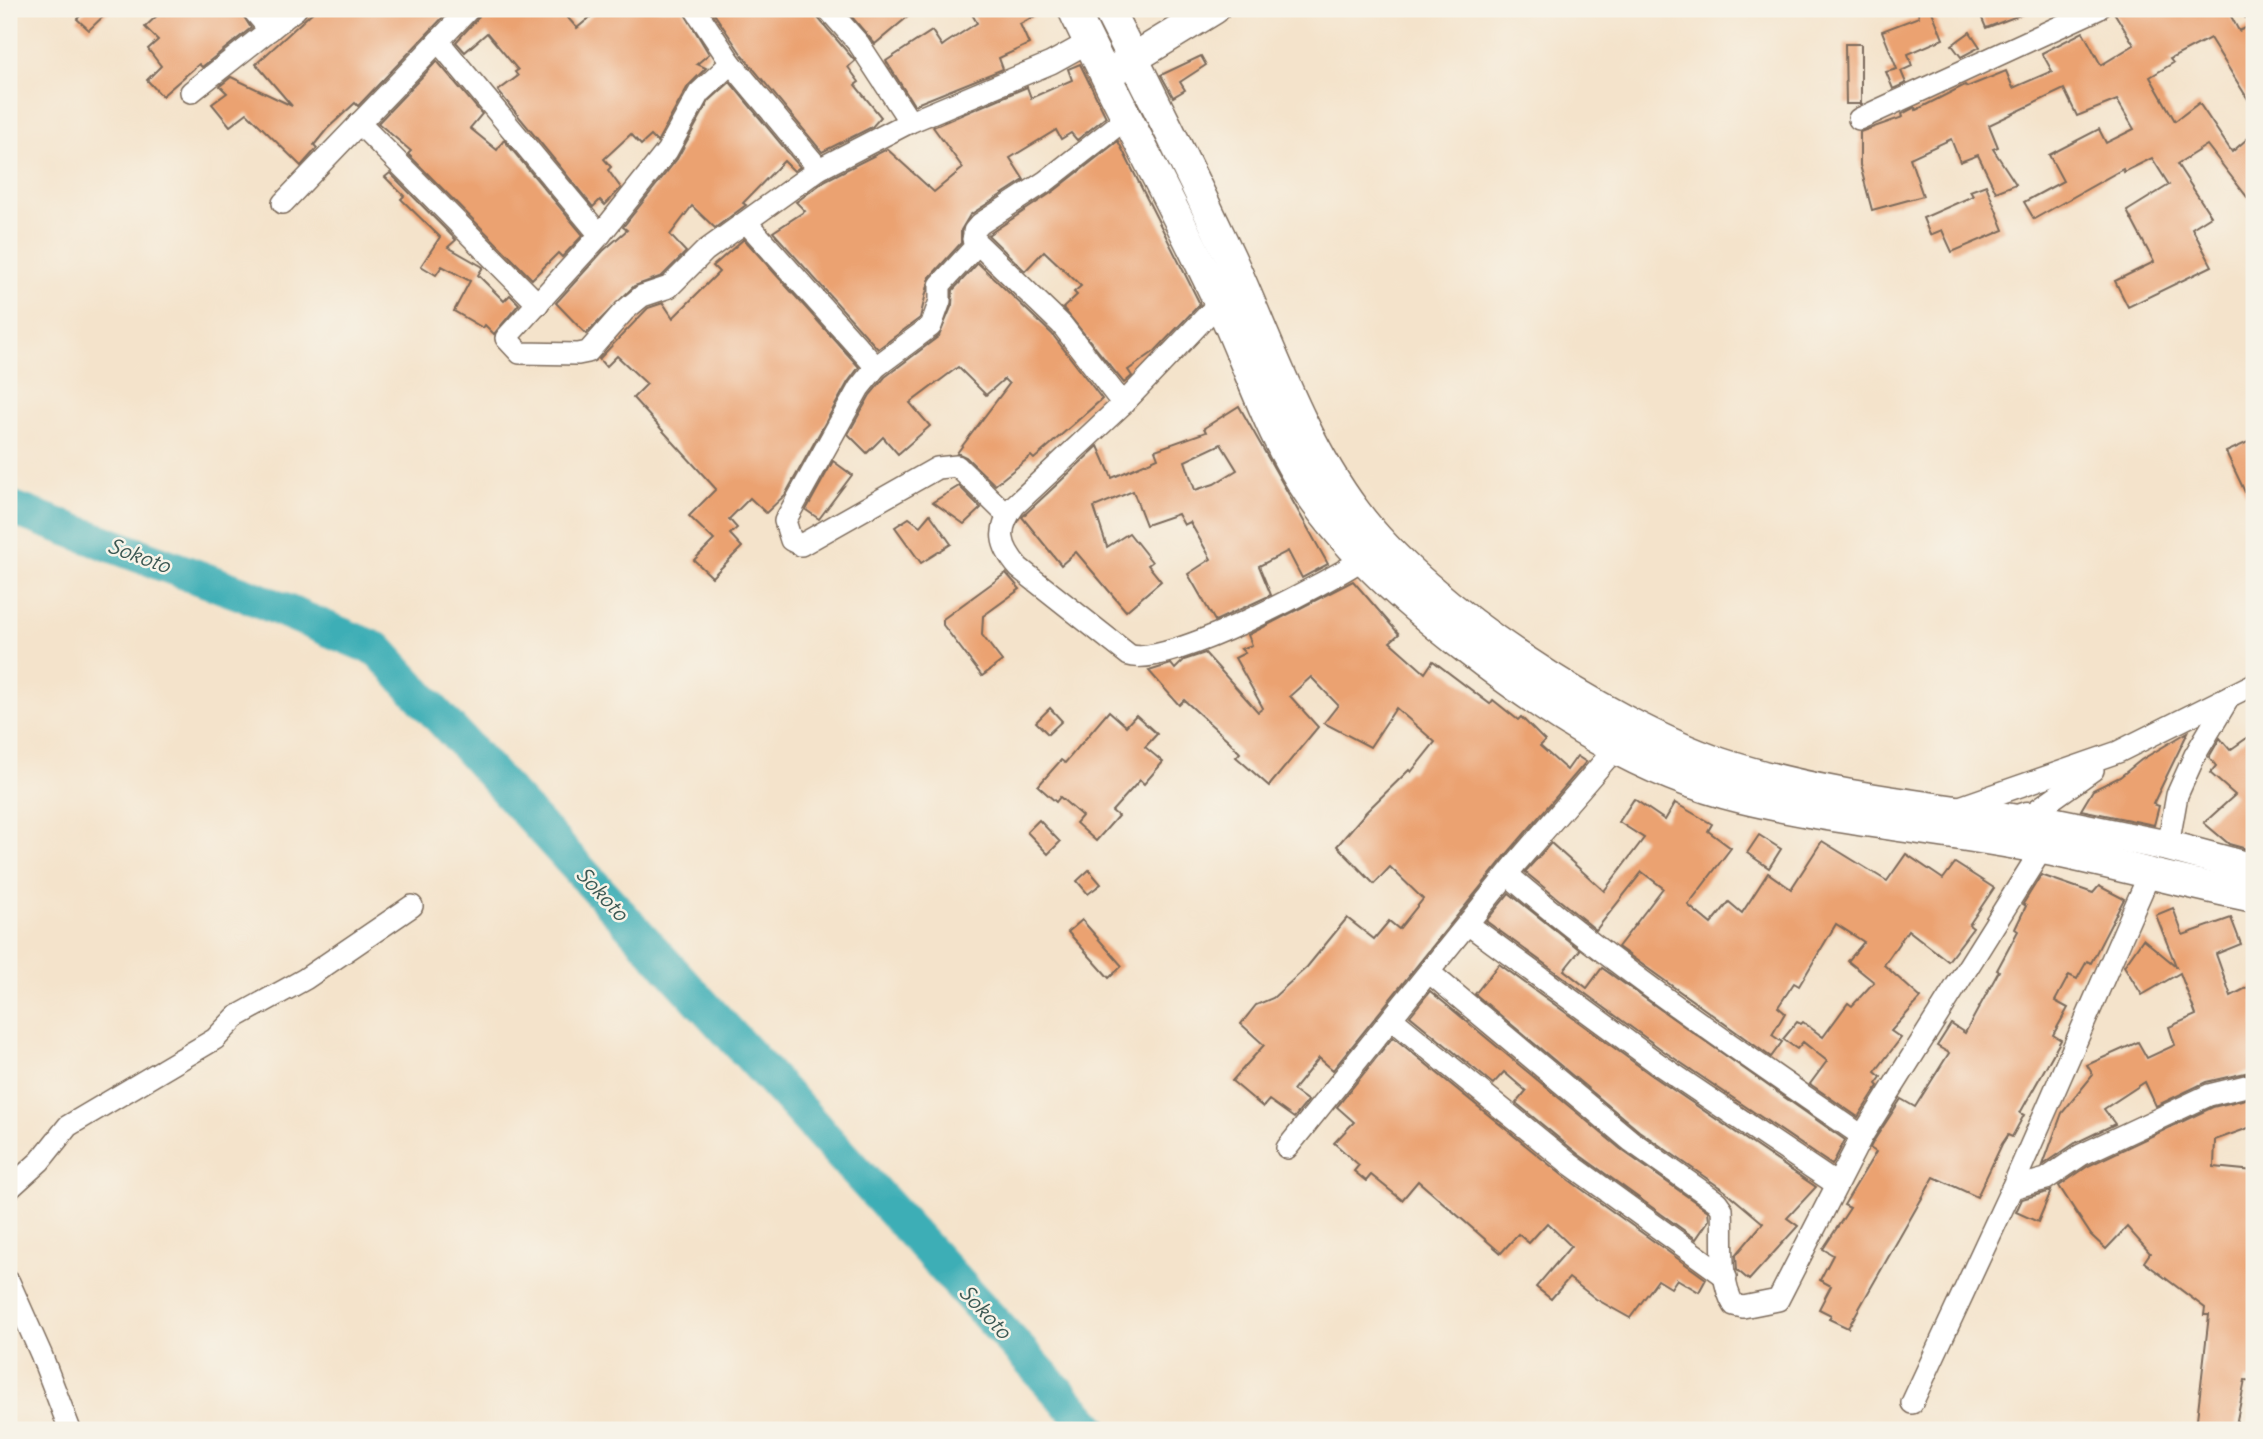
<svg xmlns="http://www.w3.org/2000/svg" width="2263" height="1439" font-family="Delius,sans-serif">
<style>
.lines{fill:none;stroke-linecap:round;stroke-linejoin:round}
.river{stroke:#3daeb6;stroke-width:35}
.building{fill:#eba271;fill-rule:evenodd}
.street-casing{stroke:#7c6b5b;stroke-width:24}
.secondary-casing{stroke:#7c6b5b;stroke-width:33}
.street{stroke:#fff;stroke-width:21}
.secondary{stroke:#fff;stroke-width:30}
.labels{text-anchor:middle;stroke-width:5;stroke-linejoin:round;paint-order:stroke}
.water-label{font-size:21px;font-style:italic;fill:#3c5853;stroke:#f7f3e8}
</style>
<rect width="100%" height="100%" fill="#f7f3e8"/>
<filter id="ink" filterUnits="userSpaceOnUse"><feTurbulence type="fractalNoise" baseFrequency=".0143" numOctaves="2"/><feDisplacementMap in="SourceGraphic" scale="14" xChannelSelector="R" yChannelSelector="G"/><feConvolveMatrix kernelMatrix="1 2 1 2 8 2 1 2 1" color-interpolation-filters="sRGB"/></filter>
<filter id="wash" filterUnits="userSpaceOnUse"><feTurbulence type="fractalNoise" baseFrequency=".00686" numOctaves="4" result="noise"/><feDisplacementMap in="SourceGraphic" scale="28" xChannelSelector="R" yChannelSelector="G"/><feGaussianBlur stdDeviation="1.57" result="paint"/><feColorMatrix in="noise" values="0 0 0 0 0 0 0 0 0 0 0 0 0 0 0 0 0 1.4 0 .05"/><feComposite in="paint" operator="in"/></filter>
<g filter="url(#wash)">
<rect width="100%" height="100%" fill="#f4e3cb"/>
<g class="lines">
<path class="river" d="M9,507l245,91 124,52 715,780"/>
</g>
<g id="blocks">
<g class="building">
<path d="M87,9h24l-22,21 -12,-11z"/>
<path d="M164,9h75l12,19 -49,39 -3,-3 -37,32 -15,-16 14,-14 -13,-17 10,-9 -13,-13z"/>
<path d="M316,9l133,2 -91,95 -3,-3 -28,26 -13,16 3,3 -16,18 -54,-53 -17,13 -18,-22 15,-11 -7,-7 11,-9 61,29 -36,-42z"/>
<path d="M482,9h78l17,19 23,-19h82l27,45 -12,10 9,4 -18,18 -31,56 -6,-6 -10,9 -10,-11 -27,25 7,8 -3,3 13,18 -16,17 -5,-5 -7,7 -95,-116 20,-15 -3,-4 3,-2 -31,-37 -22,19 -9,-10 22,-24z"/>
<path d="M711,9h104l3,9 37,43 -7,6 11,15 -4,3 26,32 -9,10 -50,25 -80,-97z"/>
<path d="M845,9h72l-42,35z"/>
<path d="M969,9h79l-28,15 9,20 -30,14 4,11 -89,36 -28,-44 46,-30 10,15 4,-3 31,-20z"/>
<path d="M1917,9h14l12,30 -35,15 4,12 -11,5 5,12 -13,6 -7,-17 11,-3 -15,-38 37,-14z"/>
<path d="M1978,9h55v1l-47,18z"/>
<path d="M2112,9h115l12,22 15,-7v85l-44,-71 -40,21 3,4 -23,14 25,44 24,-18 33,49 22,-19v73l-47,-61 -30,19 34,52 -19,12 20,38 -84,41 -13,-26 39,-19 -27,-51 42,-26 -17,-27 -28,14 -1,-3 -89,50 -10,-17 39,-21 -14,-26 50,-26 7,14 28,-14 -17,-29 -40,16 -13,-27 -75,36 9,22 -5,2 23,35 -20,8 -18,-37 -18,7 -9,-23 -41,19 13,38 -51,14 -12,-45v-33l43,-15 -1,-3 13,-7 1,3 49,-25 2,2 39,-16 7,17 39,-17 -10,-18 41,-21 18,33 33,-20z"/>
<path d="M1970,32l10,15 -19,10 -9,-12z"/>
<path d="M1845,44h16v60h-15z"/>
<path d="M1201,56l5,9 -26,17 5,8 -12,7 -12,-22z"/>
<path d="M437,61l45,53 -12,14 27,22 7,-10 79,95 -21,22 -4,-4 -26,26 -124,-125 3,-3 -33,-28z"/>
<path d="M1080,64l26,53 -29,23 -6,-7 -10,6 -5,-9 -46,28 14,22 -54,35 -9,15v13l-31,34 -10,41 -42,31 -105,-117 32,-21 -9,-9 3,-2 27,-20 61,-31 47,43 29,-24 -30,-41 94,-40 4,11 41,-18 -4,-11z"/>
<path d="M730,82l70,85 -6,4 -10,-10 -41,42 3,2 -31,23 -23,-22 -22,29 16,17 -24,24 -28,10 -48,48 -30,-31 47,-52 24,-21 -4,-3 54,-68 32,-58z"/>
<path d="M1118,141l82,163 -45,47 -27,19 4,6 -8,7 -61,-75 14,-13 -3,-3 7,-6 -37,-35 -19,20 -37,-36 66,-44z"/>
<path d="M390,173l66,67 -8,7 35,20 -5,8 26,26 6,-6 9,9 -25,30 -9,-9 -2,3 -29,-17 16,-30 -28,-15 -6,9 -15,-9 19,-29 -39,-38 3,-3 -19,-19z"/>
<path d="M1986,185l18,45 -52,22 -10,-22 -12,5 -7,-17 50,-22 -3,-5z"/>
<path d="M744,239l115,128 -11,15 -63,113 -19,18 -16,-15 -21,21 8,9 -7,6 12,13 -30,30 -18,-17 20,-20 -25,-24 27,-27 -83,-91 14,-14 -30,-28 -11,11 -7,-8 49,-51 15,-5 10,15 46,-46 -6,-6z"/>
<path d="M978,263l74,71 50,65 -68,60 -3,-3 -36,29 -29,-28 -9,-4 52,-69 -5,-5 -18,16 -28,-28 -48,36 20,23 -32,28 -15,-17 -16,16 -19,-19 22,-39 15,-18 54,-41 13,-31 1,-15z"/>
<path d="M1239,406l89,158 -26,14 -14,-27 -29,15 12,29 -56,26 -27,-47 23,-15 -21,-37 -6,3 -6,-11 -32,11 -13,-34 -39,16 13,40 22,-14 23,29 -4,3 13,16 -35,30 -50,-59 -15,13 -39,-48 76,-71 14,32 46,-20 -3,-8 51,-18 -2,-4zM1221,444l16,26 -23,14 -19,6 -10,-29z"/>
<path d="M2248,442l6,14v55l-28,-59z"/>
<path d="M833,461l19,14 -33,44 -13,-9z"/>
<path d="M959,486l22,22 -17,16 -31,-22z"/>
<path d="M930,514l21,30 -30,19 -26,-36 14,-9 11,8z"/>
<path d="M1006,573l14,16 -37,27 -1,19 20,26 -20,15 -39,-51v-6z"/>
<path d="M1353,581l46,53 -9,8 35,31 8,-12 57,43 3,-4 25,20 3,-3 24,24 -5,5 27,24 10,-14 9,6 -79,92 -174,216 -14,-12 -26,32 15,11 -14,17 -25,-18 -6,7 -31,-26 32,-36 -23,-21 15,-19 17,-7 34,-31 40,-49 27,21 15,-18 10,8 24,-30 -33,-32 -16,17 -37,-38 29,-34 43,-42 2,2 24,-30 -39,-34 -26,39 -46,-24 14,-18 -27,-28 -21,19 28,31 -49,59 -33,-29 4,-4 -11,-12 -45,-41 -5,5 -30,-34 22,-7 4,5 9,-9 21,-7 53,59 5,-4 -28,-50 10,-5 -4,-4 11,-4 -4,-10z"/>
<path d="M1050,708l12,13 -14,13 -12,-12z"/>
<path d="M1109,711l17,15 10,-11 21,19 -12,13 18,15 -19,22 -4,-4 -28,31 6,5 -22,25 -20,-18 6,-7 -22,-19 -4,5 -18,-16 23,-26 4,3z"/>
<path d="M2188,732l-35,72 6,2 -5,19 -73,-15 12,-20 27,-13 21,-17z"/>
<path d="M2254,733v118l-25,-7 -25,-21 31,-28 -25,-22 6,-7 -7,-9 11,-19 10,12z"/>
<path d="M1634,799l31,21 10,-17 37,21 -4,7 23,17 -43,57 23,19 18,-22 13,11 26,-40 23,16 31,-48 65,40 19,-27 37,25 12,-16 39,25 -25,37 4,3 -25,33 -40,-31 -24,35 37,33 -30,33 10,7 -26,34 6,5 -5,7 2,2 -20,31 -48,-33 17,-23 -24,-19 -6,7 -14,-10 14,-17 4,2 2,-2 20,15 25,-34 4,3 22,-24 -26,-21 16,-19 -28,-18 -37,62 -5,-3 -16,24 7,6 -13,22 10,7 -11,15 -153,-110 45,-59 -21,-16 -46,58 -71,-58 26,-29 53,48 40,-53 -25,-16z"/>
<path d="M1039,820l21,22 -12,12 -21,-22z"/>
<path d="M1759,835l22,14 -12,19 -22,-15z"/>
<path d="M1089,870l12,14 -13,10 -11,-13z"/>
<path d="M2041,875l52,18 6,-7 25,13 -33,64 -4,-2 -10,18 -8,-4 -14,26 13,7 -15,27 8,5 -41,73 4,2 -12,22 -4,-2 -6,9 -25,53 -43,-20 -86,151 -19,-9 2,-4 -12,-6 12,-23 -11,-6 13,-25 -10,-6 27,-41 -6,-3 32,-53 -6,-4 3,-6 28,-43 14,8 34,-54 -12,-7 14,-22 14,9 34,-62 -2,-1 21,-39 -3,-2 11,-23 -3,-2z"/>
<path d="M1509,893l71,57 -16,20 23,18 15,-20 243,172 -13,25 -167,-113 -179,-131z"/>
<path d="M2173,908l10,27 48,-17 10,26 -25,10 15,42 23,-12v87l-48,11 -50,24 -11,-24 -41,27 11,15 -40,19 -32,22 19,-52 31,-38 -6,-10 51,-23 9,16 28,-13 -6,-18 27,-12 -16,-42 -38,22 -18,-29 19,-27 33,27 -20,-51z"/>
<path d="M1082,920l40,46 -13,12 -41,-46z"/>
<path d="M1499,964l151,110 166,113 -29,31 11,8 -49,54 -12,-10 -1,-15 27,-32 -38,-32 -86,-60 -164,-137z"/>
<path d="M1430,991l193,160 85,60 1,9 -13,19 -118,-85 -62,-51 10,-12 -22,-19 -11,12 -83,-68z"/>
<path d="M1393,1037l169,138 144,104 -7,13 -22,-13 -6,9 -13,-8 -28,38 -34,-19 -27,-21 -18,21 -15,-12 35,-41 -24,-23 -18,20 -11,-9 -17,19 -83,-72 -16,19 -31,-25 -5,6 -12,-10 5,-6 -25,-22 20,-21 -17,-15z"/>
<path d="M2254,1097v29l-39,14 -1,27 40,4v210l-9,-1 -10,50 -39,-2 13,-113h-5l1,-7 -61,-46 6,-9 -23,-26 -21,22 -15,-14 -32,-49 29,-20 125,-59z"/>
<path d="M2051,1191l-13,31 -22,-10 6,-13z"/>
</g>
</g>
</g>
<g filter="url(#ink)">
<use href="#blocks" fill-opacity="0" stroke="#7c6b5b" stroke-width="2"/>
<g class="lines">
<defs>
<g id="street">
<path d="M252,9l18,21"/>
<path d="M695,9l36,54 88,106"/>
<path d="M828,9l31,35 51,78"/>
<path d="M2253,9l1,2"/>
<path d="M438,41l162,194"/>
<path d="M731,63l-32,30 -32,58 -67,84 -94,103 14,15 58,1 10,-2 36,-41 18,-15 27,-9 36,-36 114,-82 91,-47 141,-59 38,-21"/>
<path d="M191,92l105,-83"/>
<path d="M1859,119l239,-110"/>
<path d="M359,123l179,181"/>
<path d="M283,203l186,-194"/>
<path d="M746,222l130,145"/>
<path d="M973,239l89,86 61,79"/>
<path d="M1219,303l-96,101 -108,101c-19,25 -15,41 4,63l110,87c37,14 197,-72 234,-96"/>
<path d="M1007,515l-50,-49 -20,2 -136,77 -10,-5 -6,-19 74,-133 17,-21 55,-41 9,-25v-16l34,-37v-17l6,-7 66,-43 82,-64"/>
<path d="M1954,809l164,-57 136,-68"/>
<path d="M2027,817l66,-47"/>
<path d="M2168,846l9,-51 18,-40 35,-59"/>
<path d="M1508,875c111,95 233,177 354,261"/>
<path d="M1469,925l188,138 179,121"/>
<path d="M1430,973l201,168 86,61 5,7c2,28 -4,71 12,96l9,2 35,-7 84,-164 180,-287"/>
<path d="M1392,1019l178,145 156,113"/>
<path d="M1287,1148l230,-286 98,-113"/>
<path d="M2012,1188l34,-9 35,-24 128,-60 45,-11"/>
<path d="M9,1189l31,-28 28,-35 147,-87 21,-22 69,-38 107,-73"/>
<path d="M9,1282l32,72 29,76"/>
<path d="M1912,1403l100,-215 137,-313"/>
</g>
<g id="secondary">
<path d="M1073,9c47,99 100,195 147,295 29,62 50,132 89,189 42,62 100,111 159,157 82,64 171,123 274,148 99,24 201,31 301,51 70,14 140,34 211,48"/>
<path d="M1108,9c42,82 83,165 122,248 39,85 69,179 125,254 71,97 252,213 365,252 96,32 199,42 298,57l9,-3 141,29 86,23"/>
<path d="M1116,69l98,-60"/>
</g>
</defs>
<use href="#street" class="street-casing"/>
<use href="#secondary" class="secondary-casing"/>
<use href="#street" class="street"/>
<use href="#secondary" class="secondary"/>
</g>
</g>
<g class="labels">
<g class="water-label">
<text transform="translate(139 556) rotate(20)" y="7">Sokoto</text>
<text transform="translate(602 894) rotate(47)" y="7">Sokoto</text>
<text transform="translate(985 1312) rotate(47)" y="7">Sokoto</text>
</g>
</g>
<rect width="2263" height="1439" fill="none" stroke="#f7f3e8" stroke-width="35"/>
</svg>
